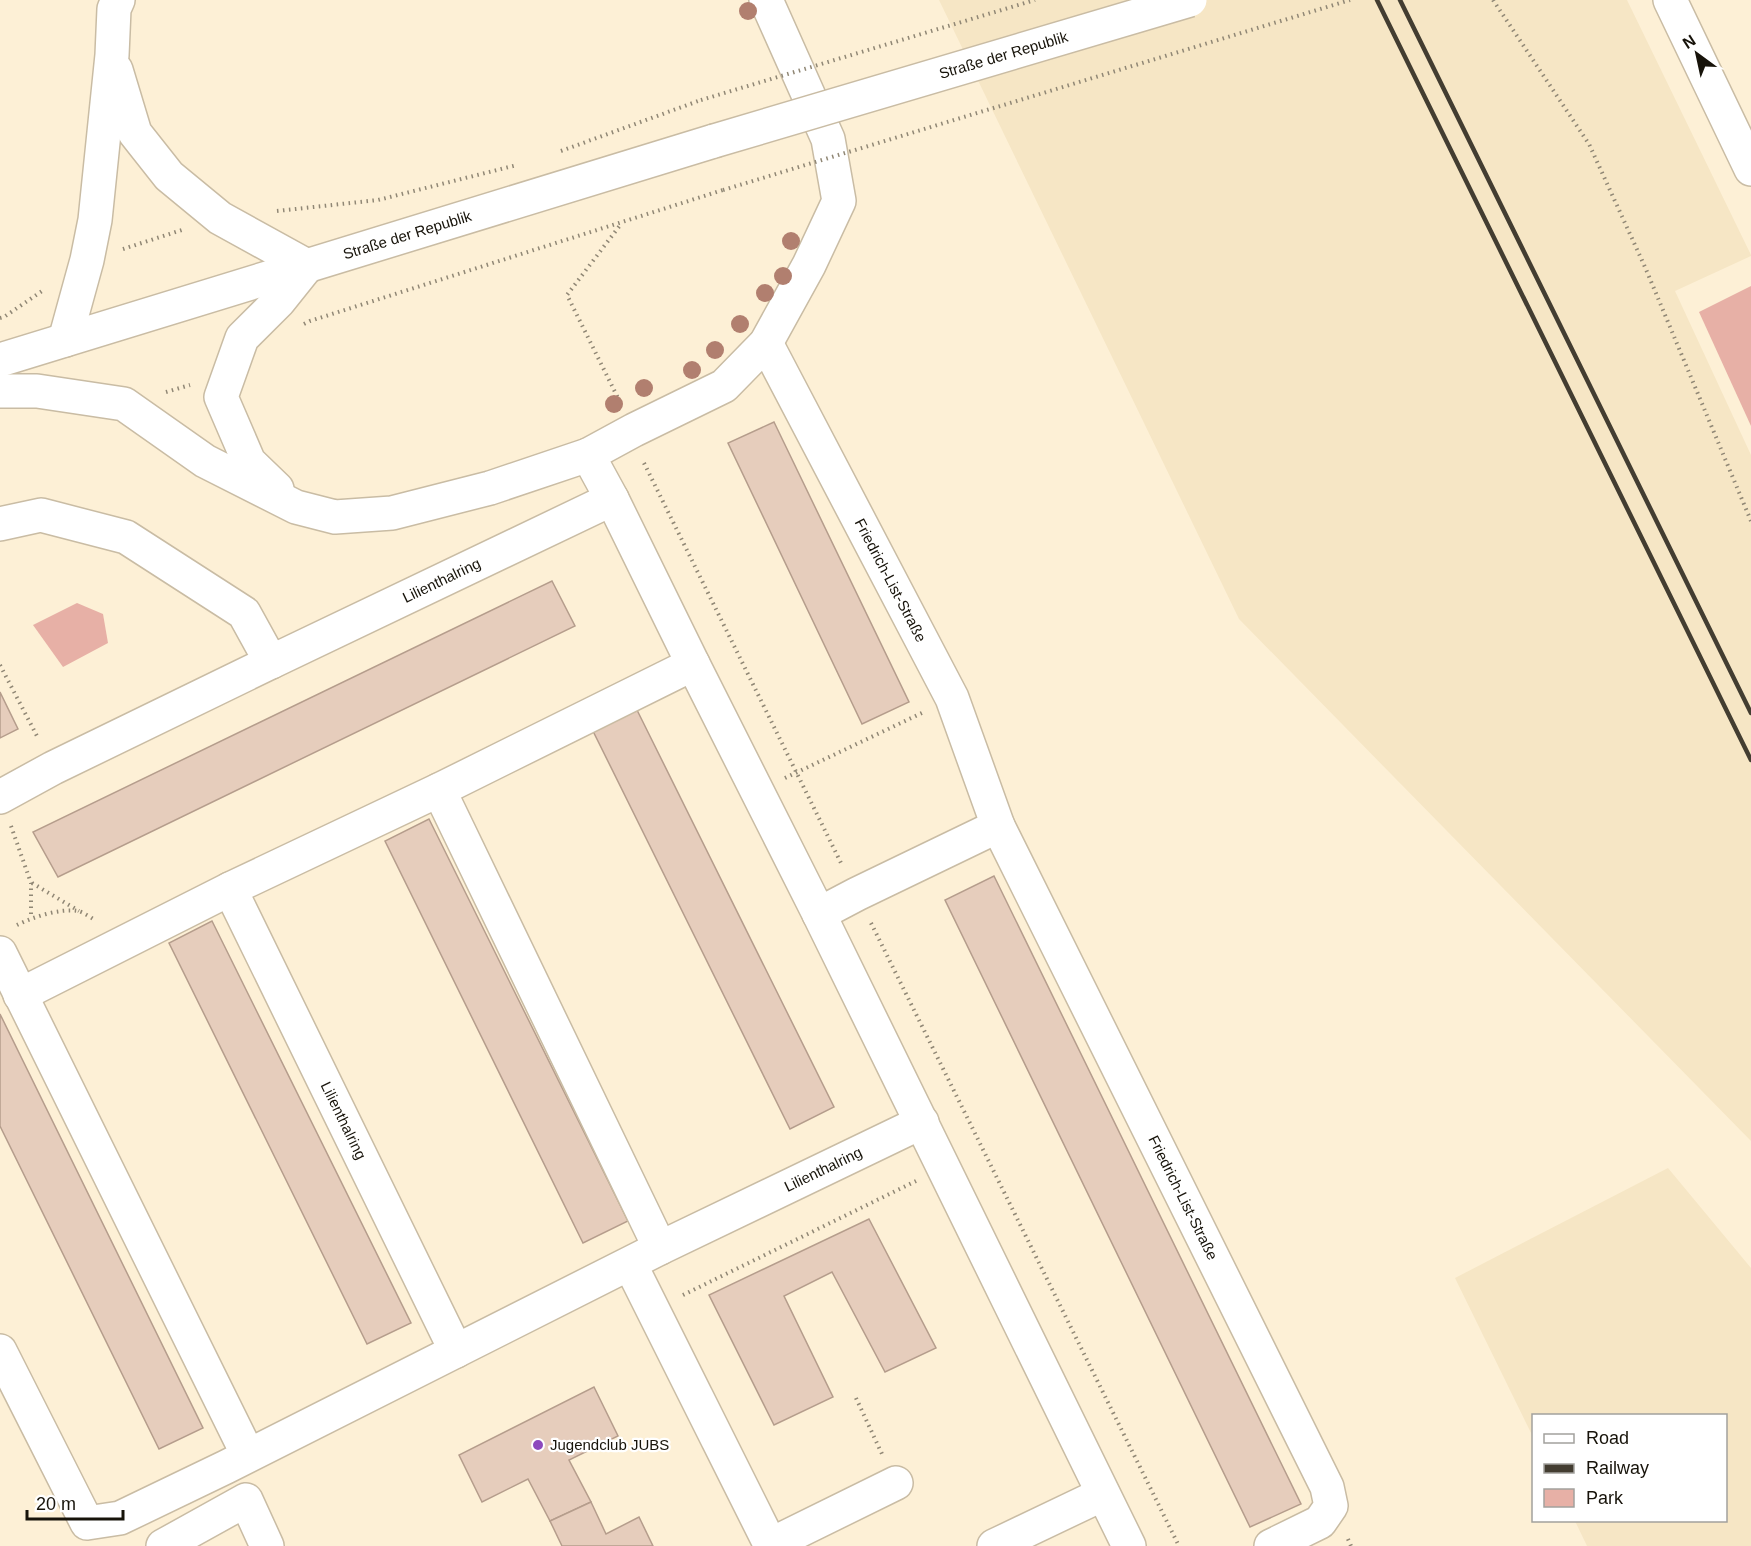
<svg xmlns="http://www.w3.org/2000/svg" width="1751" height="1546" font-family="Arial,sans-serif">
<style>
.built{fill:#f6e6c5}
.green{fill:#e7b0a6}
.building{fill:#e6cdbc;stroke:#b59d8c;stroke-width:1.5}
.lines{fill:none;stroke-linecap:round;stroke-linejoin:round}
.minor-casing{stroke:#c9bca4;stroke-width:36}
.major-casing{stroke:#c9bca4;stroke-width:36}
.path{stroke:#908775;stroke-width:4;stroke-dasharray:1.5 4.5;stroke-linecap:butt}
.minor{stroke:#fff;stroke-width:33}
.major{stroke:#fff;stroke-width:33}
.rail{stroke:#433d31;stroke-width:4.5}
.major-bridge-casing{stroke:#c9bca4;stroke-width:36;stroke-linecap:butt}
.path-bridge{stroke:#908775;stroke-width:4;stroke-dasharray:1.5 4.5;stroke-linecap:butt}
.major-bridge{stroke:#fff;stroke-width:33}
.tree{fill:#b17f6f}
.poi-dot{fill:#8d49bd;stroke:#fff;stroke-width:2}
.labels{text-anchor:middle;stroke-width:4.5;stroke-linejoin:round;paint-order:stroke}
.street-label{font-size:15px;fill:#17130a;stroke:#fff}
.poi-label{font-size:15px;fill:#17130a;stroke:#fff;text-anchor:start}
</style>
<rect width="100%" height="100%" fill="#fdf0d6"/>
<g class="built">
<path d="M939,0h688l124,255v1l-76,35 76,164v686l-512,-522z"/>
<path d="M1668,1168l83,100v278h-164l-12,-25 151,-1v-104h-192l-1,21 -78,-159z"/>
</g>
<g class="green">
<path d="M1751,286v140l-52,-114z"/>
<path d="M77,603l26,11 5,29 -45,24 -30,-42z"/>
</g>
<g class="building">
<path d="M774,422l135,280 -47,22 -134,-281z"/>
<path d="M552,581l23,45 -517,251 -25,-45z"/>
<path d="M0,692l18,37 -18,9z"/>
<path d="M635,706l199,401 -44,22 -199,-402z"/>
<path d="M429,819l199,402 -45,22 -198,-402z"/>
<path d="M994,876l307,628 -51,23 -305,-627z"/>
<path d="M212,921l199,402 -44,21 -198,-401z"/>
<path d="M0,1014l203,414 -44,21 -159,-323z"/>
<path d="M869,1219l67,129 -51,24 -53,-100 -48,24 49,101 -59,28 -65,-130z"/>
<path d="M594,1387l24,49 -49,24 22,42 -41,19 -22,-42 -46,23 -23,-47z"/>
<path d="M591,1502l15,32 33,-17 14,29h-91l-12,-25z"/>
</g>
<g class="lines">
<defs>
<g id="minor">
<path d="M766,0l62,139 11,62 -30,64 -43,78 -42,43 -90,44 -46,25 24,44 81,165 126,250 310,632"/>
<path d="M1670,0l81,169"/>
<path id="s1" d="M766,343l186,355 46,128 329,661 4,19 -11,16 -49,24"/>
<path d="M0,524l41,-9 85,22 118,76 27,49 -218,106 -53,29"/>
<path id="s2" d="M271,662l341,-163"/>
<path d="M439,790l221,458"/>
<path id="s3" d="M230,889l226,462"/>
<path d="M819,914l38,-20 141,-68"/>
<path d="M0,953l248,502"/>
<path d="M20,995l210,-106 209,-99 254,-126"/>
<path d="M630,1264l141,282"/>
<path id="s4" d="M0,1351l87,172 33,-5 106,-51 434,-219 262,-126"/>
<path d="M770,1545l126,-62"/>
<path d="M163,1546l83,-46 21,46"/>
<path d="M994,1546l109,-52"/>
</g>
<g id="major">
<path d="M116,70l19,63 34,43 51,42 87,48"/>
<path d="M65,340l22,-80 8,-40 17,-165 2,-46 4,-9"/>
<path id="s5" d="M0,360l714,-219"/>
<path d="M0,391h37l87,13 81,57 91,46 39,10 57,-4 98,-25 98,-33"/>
<path d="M277,489l-28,-27 -28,-65 21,-59 37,-37 28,-35"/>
</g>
</defs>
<use href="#minor" class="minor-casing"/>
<use href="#major" class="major-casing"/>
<g class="path">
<path d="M1493,0l96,144 56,123 106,254"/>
<path d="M561,151l140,-51"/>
<path d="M277,211l101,-11 139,-35"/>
<path d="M123,249l62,-20"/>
<path d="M0,318l4,-1 41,-28"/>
<path d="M304,324l6,-3 413,-131"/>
<path d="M166,392l24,-7"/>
<path d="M620,402l-53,-107 54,-71"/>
<path d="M644,463l198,402"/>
<path d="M0,665l38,73"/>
<path d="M785,778l139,-66"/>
<path d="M11,826l20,57v35"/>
<path d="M32,883l47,28"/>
<path d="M871,923l308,623"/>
<path d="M17,925c16,-8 43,-17 61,-14 5,1 12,6 17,9"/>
<path d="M683,1295l233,-114"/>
<path d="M856,1398l26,56"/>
<path d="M1348,1539l3,7"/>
</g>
<use href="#minor" class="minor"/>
<use href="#major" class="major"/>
<g class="rail">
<path d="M1377,0l374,760"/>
<path d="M1400,0l351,713"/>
</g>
<defs>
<g id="major-bridge">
<path id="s6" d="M714,141l476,-141"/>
</g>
</defs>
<use href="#major-bridge" class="major-bridge-casing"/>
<g class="path-bridge">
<path d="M701,100l334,-100"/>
<path d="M723,190l627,-190"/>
</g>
<use href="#major-bridge" class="major-bridge"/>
</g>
<g class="tree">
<circle cx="748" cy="11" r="9"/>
<circle cx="791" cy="241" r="9"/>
<circle cx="783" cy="276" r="9"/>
<circle cx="765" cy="293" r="9"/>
<circle cx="740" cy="324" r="9"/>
<circle cx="715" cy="350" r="9"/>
<circle cx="692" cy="370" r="9"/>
<circle cx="644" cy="388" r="9"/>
<circle cx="614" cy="404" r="9"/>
</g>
<circle class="poi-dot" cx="538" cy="1445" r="6"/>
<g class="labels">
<g class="street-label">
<text dy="5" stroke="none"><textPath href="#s6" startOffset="302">Straße der Republik</textPath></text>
<text dy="5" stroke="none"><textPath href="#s5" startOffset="426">Straße der Republik</textPath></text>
<text dy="5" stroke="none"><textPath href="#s2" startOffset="189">Lilienthalring</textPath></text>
<text dy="5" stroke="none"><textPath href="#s1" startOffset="268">Friedrich-List-Straße</textPath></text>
<text dy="5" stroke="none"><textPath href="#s3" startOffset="258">Lilienthalring</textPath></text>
<text dy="5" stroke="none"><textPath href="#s4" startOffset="1011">Lilienthalring</textPath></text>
<text dy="5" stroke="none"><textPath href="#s1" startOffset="952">Friedrich-List-Straße</textPath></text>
</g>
<g class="poi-label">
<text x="550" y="1450">Jugendclub JUBS</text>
</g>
</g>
<rect x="1532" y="1414" width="195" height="108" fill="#ffffff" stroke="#a2a19d" stroke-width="1.5"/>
<rect x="1544" y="1434" width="30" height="9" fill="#ffffff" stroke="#a2a19d" stroke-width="1.5"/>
<text x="1586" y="1444" font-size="18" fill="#17130a">Road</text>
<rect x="1544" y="1464" width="30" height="9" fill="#433d31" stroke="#a2a19d" stroke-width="1.5"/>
<text x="1586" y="1474" font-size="18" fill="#17130a">Railway</text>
<rect x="1544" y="1489" width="30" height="18" fill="#e7b0a6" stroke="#a2a19d" stroke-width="1.5"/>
<text x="1586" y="1504" font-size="18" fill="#17130a">Park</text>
<g transform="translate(1697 54) rotate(327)" stroke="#ffffff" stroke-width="4.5" paint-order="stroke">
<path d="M0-4.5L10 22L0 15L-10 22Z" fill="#17130a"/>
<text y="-9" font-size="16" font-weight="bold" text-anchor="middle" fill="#17130a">N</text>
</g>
<path d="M27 1510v9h96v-9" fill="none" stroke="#17130a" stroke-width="3"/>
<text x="36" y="1510" font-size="18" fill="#17130a" stroke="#ffffff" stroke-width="4.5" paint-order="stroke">20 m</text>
</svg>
